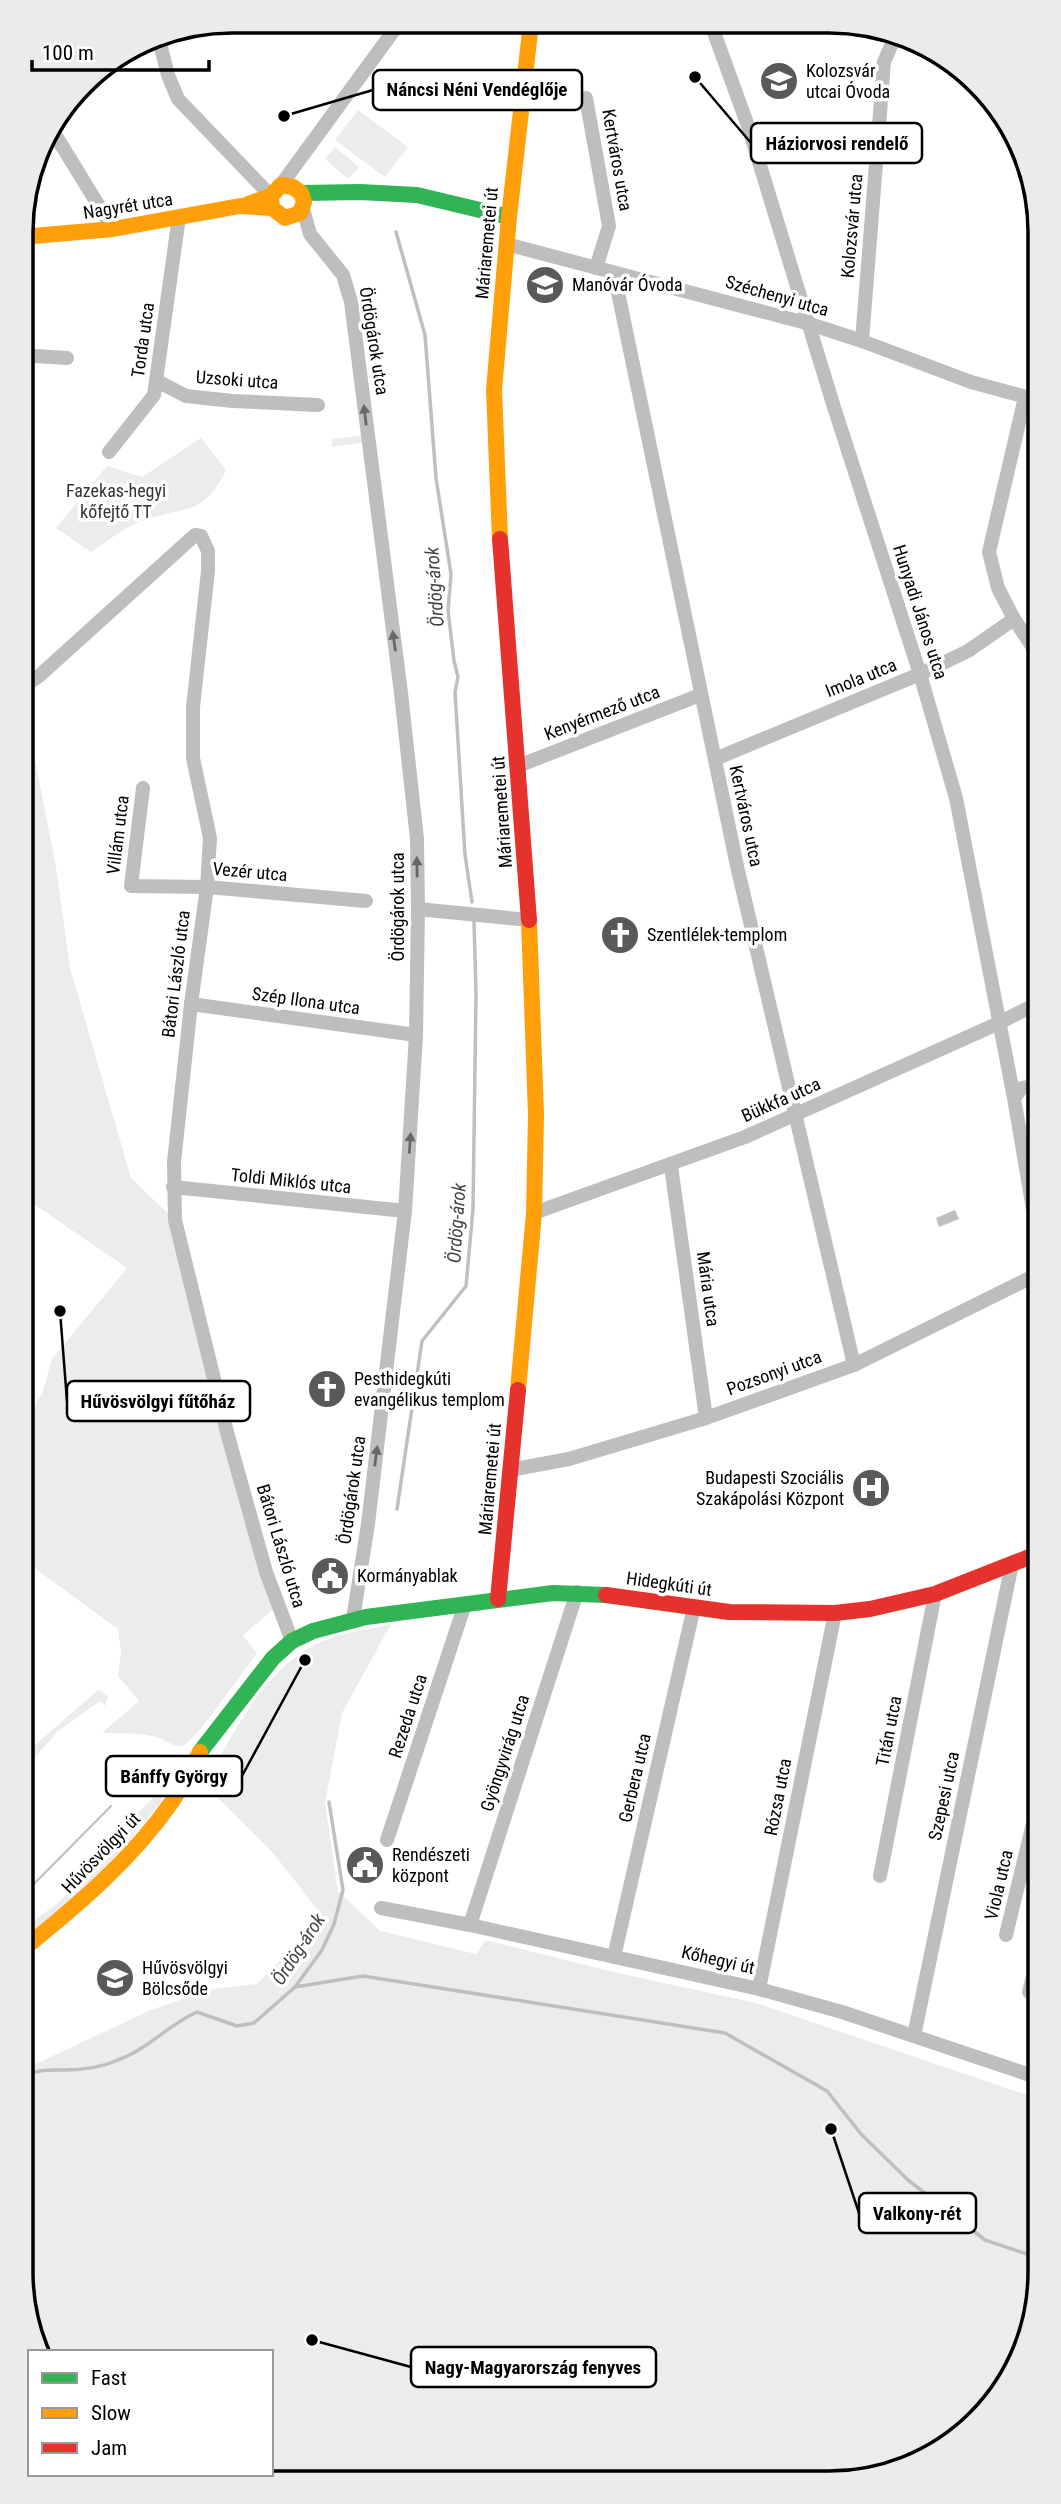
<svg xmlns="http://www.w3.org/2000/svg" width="1061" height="2504" font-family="'Roboto Condensed',sans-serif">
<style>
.green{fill:#ececec}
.water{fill:#bfbfbf}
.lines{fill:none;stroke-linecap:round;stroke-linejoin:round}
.stream{stroke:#bfbfbf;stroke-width:3.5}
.street{stroke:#bebebe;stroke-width:14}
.fast{stroke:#30b455;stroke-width:16}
.slow{stroke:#ff9f0a;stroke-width:16}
.jam{stroke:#e5322d;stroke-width:16}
.tram{stroke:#bebebe;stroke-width:2}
.oneway{fill:#686868}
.labels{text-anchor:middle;stroke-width:7;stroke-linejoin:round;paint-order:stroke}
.poi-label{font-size:18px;fill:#000;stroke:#fff;text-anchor:start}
.street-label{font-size:18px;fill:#000;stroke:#fff}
.park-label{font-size:18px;fill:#333;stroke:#fff}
.water-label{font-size:19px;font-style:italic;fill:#444;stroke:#fff}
.rim{fill:none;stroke:#000;stroke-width:3.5}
.leader{fill:none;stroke:#000;stroke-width:2.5}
.callout-dot{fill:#000;stroke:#fff;stroke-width:2.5}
.callout{fill:#fff;stroke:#000;stroke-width:2.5}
.callout-label{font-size:19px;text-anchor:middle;font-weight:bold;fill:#000}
</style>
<rect width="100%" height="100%" fill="#fff"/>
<g class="green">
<path d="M358,110l50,37 -23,30 -50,-37z"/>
<path d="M335,147l24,20 -11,12 -23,-20z"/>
<path d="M367,435l1,7 -36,5v-8z"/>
<path d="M201,438l25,32c-23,48 -41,35 -84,51 -18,6 -35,21 -51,31l-35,-24 51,-62 35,11z"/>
<path d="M23,698l33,169 14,101 61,210 44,42 99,389 -31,26 14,19c-14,15 -62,90 -75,92 -9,1 -17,-7 -26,-9 -16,-5 -37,-3 -54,-4l37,-32 -21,-25 3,-23 -3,-24 -92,-67 -1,-145 17,-23 10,-35 75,-91 -102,-70 -2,-406c3,-6 8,-27 6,-33 -2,-5 -5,-9 -6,-15 -1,-16 0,-31 0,-46z"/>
<path d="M391,1624l-49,89 -17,90 13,88 42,40 96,23 10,-14 123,31 147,32 283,96 1,186 -16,67 -36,59 -42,37 -63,28 -692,3 -14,-5h94v-122h-228l-15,-26 -1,-258 124,-58 61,-21 45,-5 66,-67 -49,-63 -70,-70c32,-53 59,-117 119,-143 21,-9 45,-12 68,-17z"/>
<path d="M98,1690l10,6 -3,10 -5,-5 -42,30 -32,37v-15z"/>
<path d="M157,1794l6,5c-38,50 -85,100 -136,138v-11l31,-23 67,-70 4,-11z"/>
</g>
<path class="water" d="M955,1210l4,9 -20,8 -3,-9z"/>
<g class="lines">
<g class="stream">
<path d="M396,232l29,103 11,143 15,96 -3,37 6,50 4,16 -3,15 10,163 7,47"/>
<path d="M397,1509l25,-168 44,-55 7,-77 3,-215 -2,-73"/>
<path d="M295,1987l68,-11 362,57 102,58 34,43 47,46 77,60 54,18"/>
<path d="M27,2075c12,-6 25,-5 38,-5 18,0 37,-3 53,-10 30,-11 50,-35 79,-48l40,14 17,-3 41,-36 27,-37 12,-26 9,-34 -14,-88"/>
</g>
<g class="street">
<path d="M711,24l37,102 85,278 87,270 36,124 58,300 22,129"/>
<path d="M158,36l10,39 10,24 93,97"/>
<path d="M586,98l23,128 -13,42"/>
<path d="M51,128l62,101"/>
<path d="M281,185l119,-163"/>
<path d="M303,209l7,25 33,41 8,27 50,391 16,146 1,70 -2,126 -11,176 -37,313 -15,95"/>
<path d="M506,244l304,80 52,17 109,41 63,17"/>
<path d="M614,273l123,593 117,499"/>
<path d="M862,341l22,-279 12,-28"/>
<path d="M22,358l14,-2 31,2"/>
<path d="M157,381l29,15 47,5 85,4"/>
<path d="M1025,397l-36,155 9,36 16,31 20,30"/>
<path d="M109,452l45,-57 25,-178"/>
<path d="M23,687l16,-11 156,-141 6,1 7,15v20l-15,136v51l17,80 -3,49 -16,117 -17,158 1,58 53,216 38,136 26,69"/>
<path d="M715,759l205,-85 48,-23 46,-32"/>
<path d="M518,766l182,-71"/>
<path d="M143,788l-12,98 76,1 159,14"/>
<path d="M418,909l111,11"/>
<path d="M191,1004l225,31"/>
<path d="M1014,1098l8,-10 10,-2 4,2"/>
<path d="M671,1166l35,252"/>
<path d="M173,1187l232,24"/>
<path d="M534,1213l211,-76 254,-114 37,-19"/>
<path d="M510,1470l59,-11 137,-41 148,-53 182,-90"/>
<path d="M387,1840l78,-236"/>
<path d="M880,1876l55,-282"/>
<path d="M381,1908l89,17 289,64 83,23 197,66"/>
<path d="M470,1925l107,-333"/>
<path d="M1006,1935l32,-132"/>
<path d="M614,1957l80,-350"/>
<path d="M759,1989l76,-376"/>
<path d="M1029,1992l10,-39"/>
<path d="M914,2036l98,-472"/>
</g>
<g class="fast">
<path d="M302,193l58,-1 57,3 92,22"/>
<path d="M200,1752l73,-94 19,-17 21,-10 53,-14 187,-24 53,2"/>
</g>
<g class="slow">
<path d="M248,204l23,-8 10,-11 12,2 8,6 3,9 -4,11 -15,5 -13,-10 -1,-11"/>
<path d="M22,237l91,-8 127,-23 32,2"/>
<path d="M500,539l-6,-149 15,-173 22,-194"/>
<path d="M518,1390l16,-177 2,-98 -7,-195"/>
<path d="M27,1946c52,-42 105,-87 144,-143 11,-16 20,-34 29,-51"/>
</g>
<g class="jam">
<path d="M500,539l29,381"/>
<path d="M606,1595l123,17 106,1 35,-4 65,-15 102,-40"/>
<path d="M498,1599l20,-209"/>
</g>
<path class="tram" d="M27,1891l84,-85"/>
</g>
<defs><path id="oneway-solid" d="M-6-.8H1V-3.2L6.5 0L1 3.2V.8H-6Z" transform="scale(1.75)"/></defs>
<g class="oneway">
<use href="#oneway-solid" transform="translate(365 415) rotate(-97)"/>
<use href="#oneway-solid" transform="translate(394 641) rotate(-98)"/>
<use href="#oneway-solid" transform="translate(417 867) rotate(-91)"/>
<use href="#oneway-solid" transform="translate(410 1143) rotate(-86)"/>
<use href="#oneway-solid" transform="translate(376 1456) rotate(-83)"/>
</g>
<defs>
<symbol id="school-disc" viewBox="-11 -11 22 22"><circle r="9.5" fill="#595959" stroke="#fff"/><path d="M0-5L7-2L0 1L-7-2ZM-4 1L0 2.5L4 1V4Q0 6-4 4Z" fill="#fff"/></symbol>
<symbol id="church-disc" viewBox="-11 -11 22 22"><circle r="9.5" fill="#595959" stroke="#fff"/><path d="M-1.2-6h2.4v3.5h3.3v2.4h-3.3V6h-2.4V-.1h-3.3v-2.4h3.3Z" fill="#fff"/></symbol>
<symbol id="hospital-disc" viewBox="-11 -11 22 22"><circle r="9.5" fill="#595959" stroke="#fff"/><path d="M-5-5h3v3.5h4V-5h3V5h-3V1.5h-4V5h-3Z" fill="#fff"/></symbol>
<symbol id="civic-disc" viewBox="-11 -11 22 22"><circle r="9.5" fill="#595959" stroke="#fff"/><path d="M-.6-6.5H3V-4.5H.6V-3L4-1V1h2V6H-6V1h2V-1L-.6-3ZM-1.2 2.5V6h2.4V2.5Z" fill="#fff"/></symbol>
</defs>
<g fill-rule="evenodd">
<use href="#school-disc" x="757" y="59" width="44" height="44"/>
<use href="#school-disc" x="523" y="263" width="44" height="44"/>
<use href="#church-disc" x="598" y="913" width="44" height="44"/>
<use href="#church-disc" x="305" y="1367" width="44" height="44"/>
<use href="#hospital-disc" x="849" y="1466" width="44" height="44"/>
<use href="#civic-disc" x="308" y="1554" width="44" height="44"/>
<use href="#civic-disc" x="343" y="1843" width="44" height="44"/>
<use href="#school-disc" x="93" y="1956" width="44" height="44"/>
</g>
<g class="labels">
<g class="poi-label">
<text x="806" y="77">Kolozsvár<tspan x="806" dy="21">utcai Óvoda</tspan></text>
<text x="572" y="291">Manóvár Óvoda</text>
<text x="647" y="941">Szentlélek-templom</text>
<text x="354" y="1385">Pesthidegkúti<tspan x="354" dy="21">evangélikus templom</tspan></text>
<text x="844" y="1484" text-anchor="end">Budapesti Szociális<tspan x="844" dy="21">Szakápolási Központ</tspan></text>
<text x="357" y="1582">Kormányablak</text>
<text x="392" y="1861">Rendészeti<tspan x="392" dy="21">központ</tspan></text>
<text x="142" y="1974">Hűvösvölgyi<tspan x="142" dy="21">Bölcsőde</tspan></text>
</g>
<g class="street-label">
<text transform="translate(617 160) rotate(80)" y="6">Kertváros utca</text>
<text transform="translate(128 206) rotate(-9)" y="6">Nagyrét utca</text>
<text transform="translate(852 226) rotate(-85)" y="6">Kolozsvár utca</text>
<text transform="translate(487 243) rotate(-85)" y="6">Máriaremetei út</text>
<text transform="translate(777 296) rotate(16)" y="6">Széchenyi utca</text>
<text transform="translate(143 340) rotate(-82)" y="6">Torda utca</text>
<text transform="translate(374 341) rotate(81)" y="6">Ördögárok utca</text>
<text transform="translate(237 380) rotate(4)" y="6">Uzsoki utca</text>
<text transform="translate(920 612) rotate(72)" y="6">Hunyadi János utca</text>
<text transform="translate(861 678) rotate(-22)" y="6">Imola utca</text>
<text transform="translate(602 713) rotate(-21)" y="6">Kenyérmező utca</text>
<text transform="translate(502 812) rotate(-94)" y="6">Máriaremetei út</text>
<text transform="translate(746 816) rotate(78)" y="6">Kertváros utca</text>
<text transform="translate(118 835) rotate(-83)" y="6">Villám utca</text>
<text transform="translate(250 872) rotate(5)" y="6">Vezér utca</text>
<text transform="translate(398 907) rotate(-90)" y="6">Ördögárok utca</text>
<text transform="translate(176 974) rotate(-83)" y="6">Bátori László utca</text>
<text transform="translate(306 1001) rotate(8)" y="6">Szép Ilona utca</text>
<text transform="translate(781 1100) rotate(-24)" y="6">Bükkfa utca</text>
<text transform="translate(291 1181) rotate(6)" y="6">Toldi Miklós utca</text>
<text transform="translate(708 1289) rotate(82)" y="6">Mária utca</text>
<text transform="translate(774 1373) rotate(-20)" y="6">Pozsonyi utca</text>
<text transform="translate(490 1479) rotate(-85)" y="6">Máriaremetei út</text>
<text transform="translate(352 1490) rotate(-82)" y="6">Ördögárok utca</text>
<text transform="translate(281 1546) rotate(73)" y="6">Bátori László utca</text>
<text transform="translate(669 1584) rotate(8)" y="6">Hidegkúti út</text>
<text transform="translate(408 1716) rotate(-72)" y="6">Rezeda utca</text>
<text transform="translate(889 1731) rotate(-79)" y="6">Titán utca</text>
<text transform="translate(505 1753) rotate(-72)" y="6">Gyöngyvirág utca</text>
<text transform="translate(635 1778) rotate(-77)" y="6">Gerbera utca</text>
<text transform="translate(944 1796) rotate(-78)" y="6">Szepesi utca</text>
<text transform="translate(778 1797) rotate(-79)" y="6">Rózsa utca</text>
<text transform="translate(101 1853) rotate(-46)" y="6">Hűvösvölgyi út</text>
<text transform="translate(999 1885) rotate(-77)" y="6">Viola utca</text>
<text transform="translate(718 1960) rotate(13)" y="6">Kőhegyi út</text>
</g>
<g class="park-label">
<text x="116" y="497">Fazekas-hegyi<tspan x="116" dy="21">kőfejtő TT</tspan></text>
</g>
<g class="water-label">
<text transform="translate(434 587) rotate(-94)" y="7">Ördög-árok</text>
<text transform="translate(456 1223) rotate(-86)" y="7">Ördög-árok</text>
<text transform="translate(298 1949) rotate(-57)" y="7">Ördög-árok</text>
</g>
</g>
<path d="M0 0H1061V2504H0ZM232 33H829A199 199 0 0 1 1028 232V2272A199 199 0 0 1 829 2471H232A199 199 0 0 1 33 2272V232A199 199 0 0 1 232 33Z" fill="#ebebeb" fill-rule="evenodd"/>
<path class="rim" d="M232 33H829A199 199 0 0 1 1028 232V2272A199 199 0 0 1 829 2471H232A199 199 0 0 1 33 2272V232A199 199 0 0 1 232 33Z"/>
<path class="leader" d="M284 116L373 90M695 77L751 143M60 1311L67 1401M305 1660L242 1776M831 2129L859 2213M312 2340L411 2367"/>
<g class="callout-dot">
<circle cx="284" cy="116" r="7"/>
<circle cx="695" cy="77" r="7"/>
<circle cx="60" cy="1311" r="7"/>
<circle cx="305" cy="1660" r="7"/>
<circle cx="831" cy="2129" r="7"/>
<circle cx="312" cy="2340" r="7"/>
</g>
<g class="callout">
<rect x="373" y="70" width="209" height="40" rx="7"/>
<rect x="751" y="123" width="171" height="40" rx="7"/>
<rect x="67" y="1381" width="183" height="40" rx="7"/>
<rect x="106" y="1756" width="136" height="40" rx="7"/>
<rect x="859" y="2193" width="117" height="40" rx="7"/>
<rect x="411" y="2347" width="245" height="40" rx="7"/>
</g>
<g class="callout-label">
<text x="477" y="96">Náncsi Néni Vendéglője</text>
<text x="837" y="150">Háziorvosi rendelő</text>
<text x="158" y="1408">Hűvösvölgyi fűtőház</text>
<text x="174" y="1783">Bánffy György</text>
<text x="917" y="2220">Valkony-rét</text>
<text x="533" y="2374">Nagy-Magyarország fenyves</text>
</g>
<rect x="28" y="2350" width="245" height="126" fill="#ffffff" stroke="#999999" stroke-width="2"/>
<rect x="42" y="2373" width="35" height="10" fill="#30b455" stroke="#999999" stroke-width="2"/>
<text x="91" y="2385" font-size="21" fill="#000000">Fast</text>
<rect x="42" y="2408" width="35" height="10" fill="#ff9f0a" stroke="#999999" stroke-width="2"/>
<text x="91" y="2420" font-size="21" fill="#000000">Slow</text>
<rect x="42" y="2443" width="35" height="10" fill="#e5322d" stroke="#999999" stroke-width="2"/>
<text x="91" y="2455" font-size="21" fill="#000000">Jam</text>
<path d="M32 60v10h177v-10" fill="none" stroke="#000000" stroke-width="3.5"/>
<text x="42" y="60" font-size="21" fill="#000000" stroke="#ffffff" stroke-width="5" paint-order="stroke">100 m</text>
</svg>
